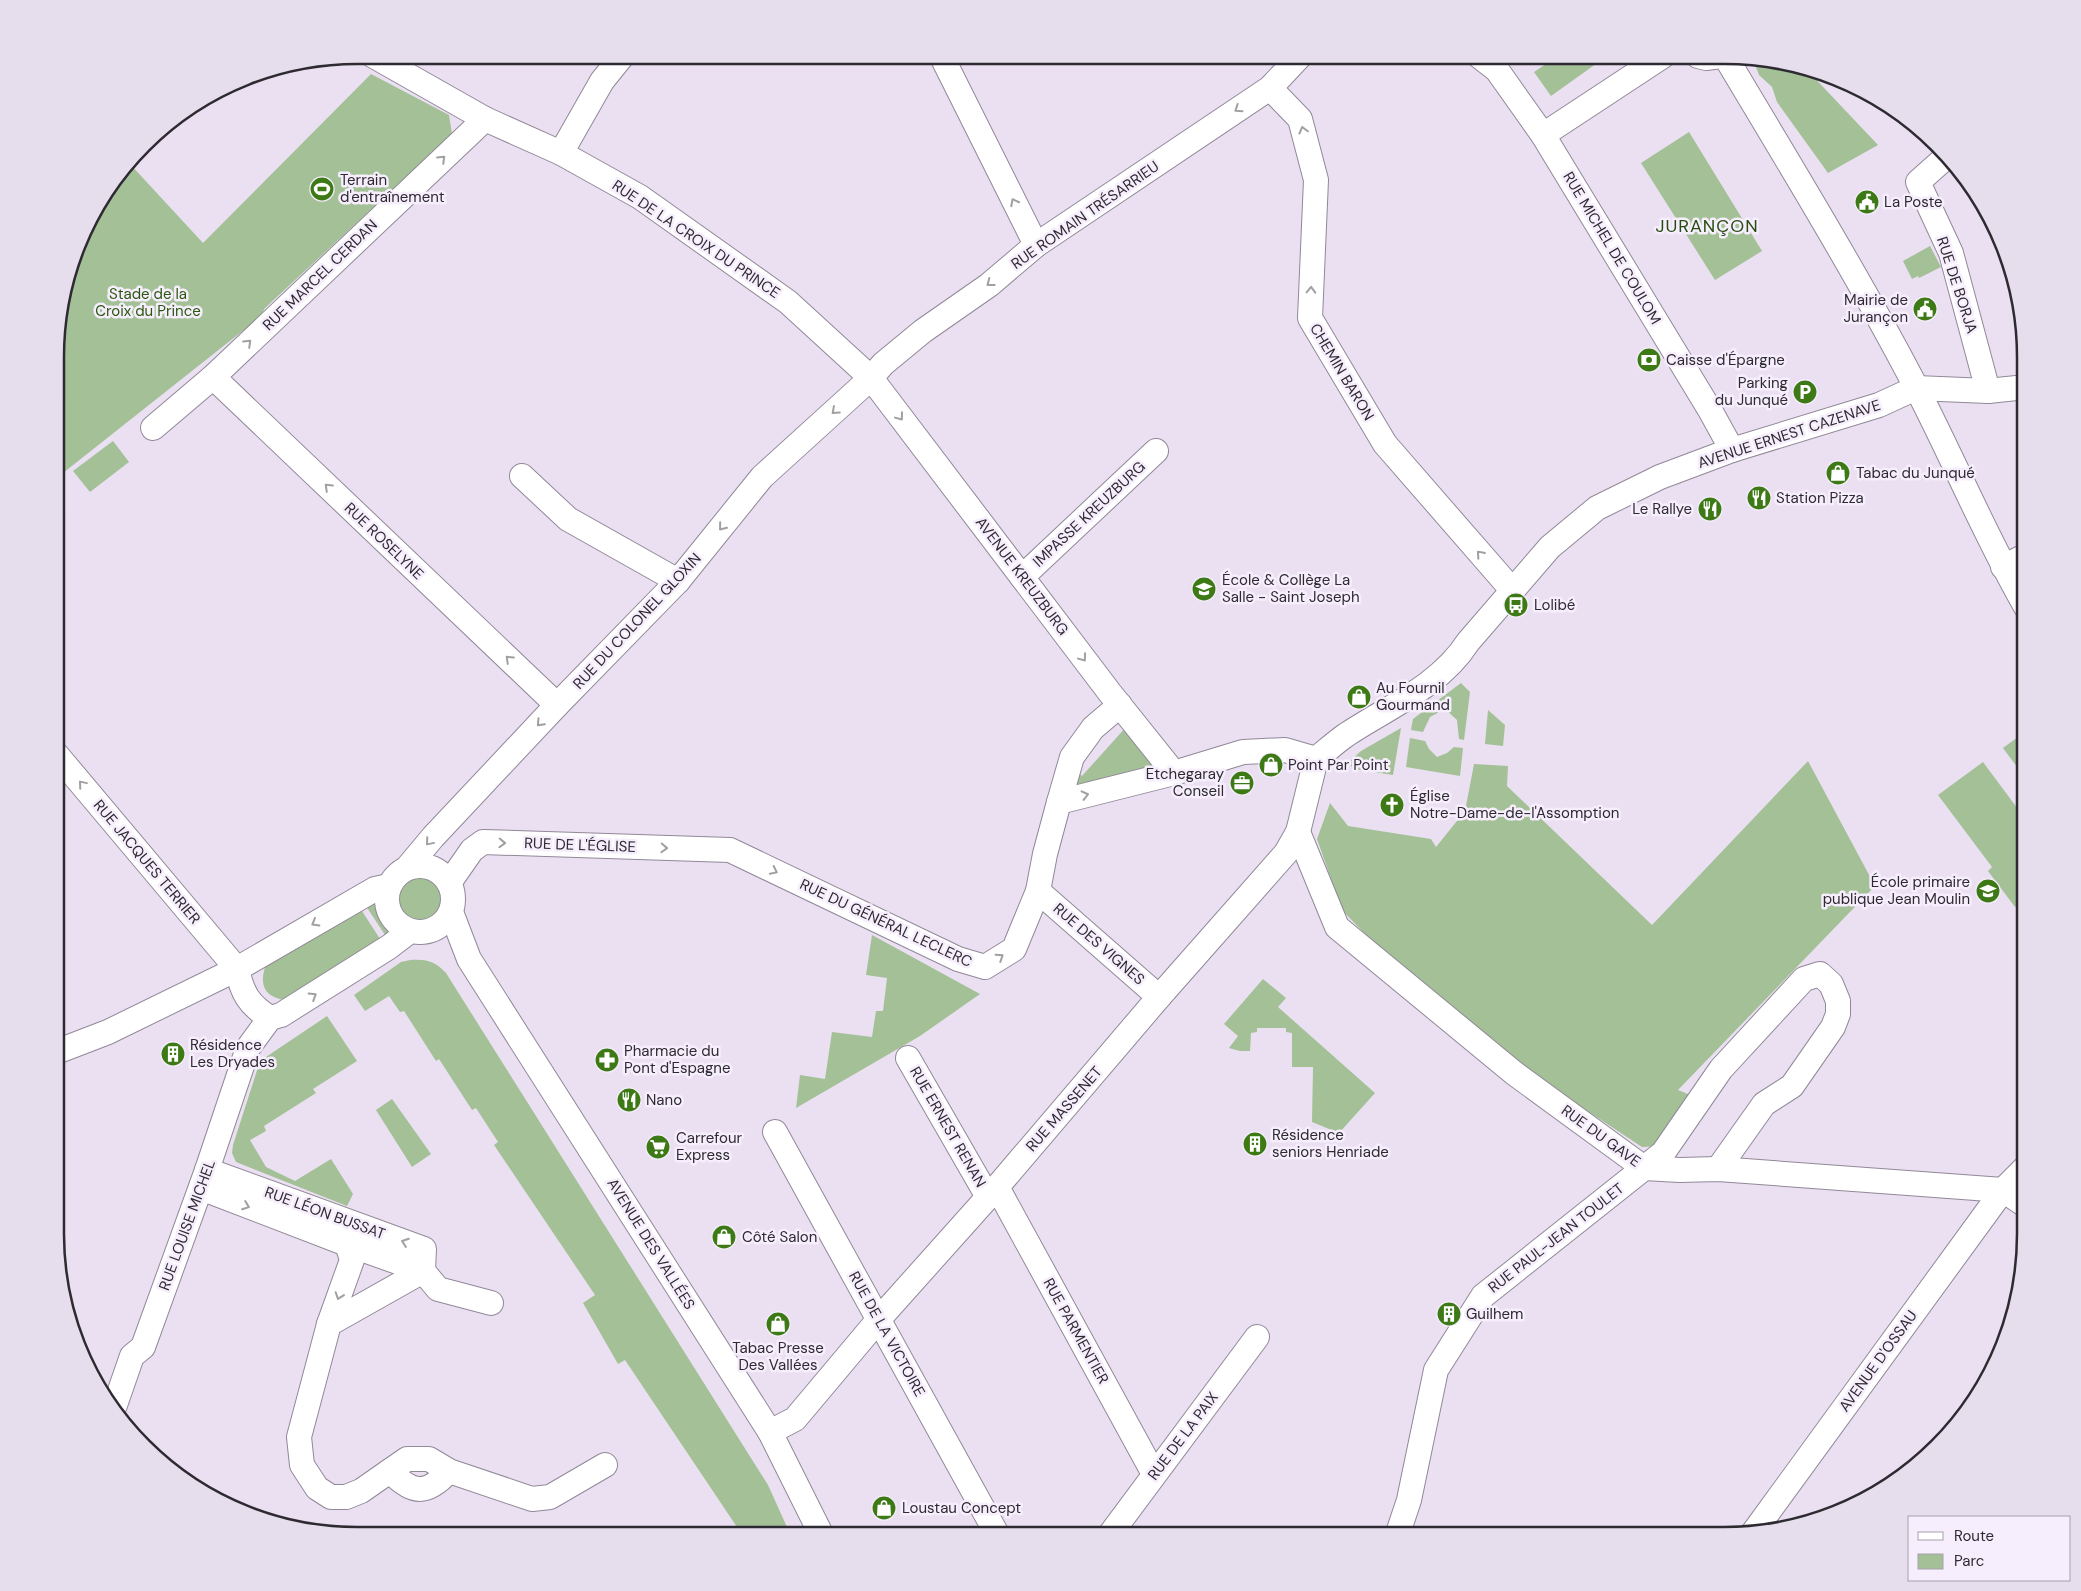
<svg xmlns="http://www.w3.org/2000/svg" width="2081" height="1591" font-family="'DM Sans',sans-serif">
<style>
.green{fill:#a3c096}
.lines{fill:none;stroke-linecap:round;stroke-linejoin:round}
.minor-casing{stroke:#918898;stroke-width:26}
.minor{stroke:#fff;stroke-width:24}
.oneway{stroke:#a19fa2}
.labels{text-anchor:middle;stroke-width:5;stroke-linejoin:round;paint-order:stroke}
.poi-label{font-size:15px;fill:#2e2a31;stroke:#f6eefc;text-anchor:start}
.street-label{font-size:15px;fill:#2e2a31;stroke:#f6eefc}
.park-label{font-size:15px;fill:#2a580c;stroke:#f6eefc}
.quarter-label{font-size:18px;letter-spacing:1px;fill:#274e10;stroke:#f6eefc}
.rim{fill:none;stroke:#2e2a31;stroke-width:2.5}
</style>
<rect width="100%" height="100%" fill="#eae0f2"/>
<g class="green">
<path d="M1558,56h36l6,5 -49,35 -17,-24z"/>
<path d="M1758,59l50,12 70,74 -50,28 -51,-71 -5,-15 -13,-12 -3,-8z"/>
<path d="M371,74l78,41 3,19 -187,174 -6,10 -196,155 -6,-6 1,-150 37,-111 35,-42 73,79z"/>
<path d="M1689,132l73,119 -47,29 -74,-117z"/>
<path d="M1930,246l11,21 -22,11 -1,-2 -6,3 -9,-18z"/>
<path d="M113,441l16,21 -39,30 -17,-21z"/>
<path d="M1461,683l9,9 -6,48 -5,-1 -2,-19 -12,-11 -15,8 -7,15 -12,-2 2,-11z"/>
<path d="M1488,710l17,15 -2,21 -18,-2z"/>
<path d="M1127,726l30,40 -16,10 -7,-6 -61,17 3,-17 6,6z"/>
<path d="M1401,728l-8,47 -39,-6 -6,-6 13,-12z"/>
<path d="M2026,731v48l-23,-31z"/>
<path d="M1410,738l15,3 4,8 8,8 10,-4 7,-6 9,1 -3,28 -54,-9z"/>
<path d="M1808,761l67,125 -197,204 15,6 -33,50 -18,1 -121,-80 -155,-132 -24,-25 -25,-71 13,-36 18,23 83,13 5,8 29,-36 9,-47 34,2 -1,20 145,139z"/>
<path d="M1983,762l43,58 -4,3 4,5v71l-11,8 -27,-36 4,-4 -54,-72z"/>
<circle cx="419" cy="899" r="23"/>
<path d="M379,898v14l14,20 -4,9 -25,-38z"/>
<path d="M360,908l22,34 -91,59c-22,-2 -33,-11 -26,-34z"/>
<path d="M872,935l108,59 -60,42 -124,72 4,-33 25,4 7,-47 40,5 4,-26h7l4,-33 -21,-3z"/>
<path d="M410,960c16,-1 25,1 36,13l322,512 23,51h-48l-118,-176 -7,4 -35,-61 12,-8 -101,-150 4,-3 -22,-34 -4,2 -33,-51 -3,2 -32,-50 -4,1 -11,-16 -24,15 -11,-16 47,-33z"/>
<path d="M1263,979l23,19 -8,9 97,86 -36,40 -27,-11 1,-55h-21v-34l-6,-1v-4h-29v4l-6,1 -1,18h-10l-11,-3 9,-12 -14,-12z"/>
<path d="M327,1016l30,45 -44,28 3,4 -52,33 2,5 -16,9 16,27 29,14 36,-22 22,35 -6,12 -111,-44 -4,-9 1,-8 27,-84z"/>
<path d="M392,1099l39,55 -19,13 -36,-57z"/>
</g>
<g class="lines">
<defs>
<g id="minor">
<path d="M372,55l113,64 76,34 79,44 148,105 83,76 239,315 64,80"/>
<path d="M941,55l95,190"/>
<path d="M1479,56l18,14 46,65 167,275 22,40"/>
<path d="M1698,56l8,2 15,-2"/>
<path d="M1725,56c65,109 132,218 191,331 38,73 69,149 110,220"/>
<path d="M1270,88l30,31 16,61 -6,138 75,126 128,147"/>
<path d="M1543,135l120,-79"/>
<path d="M561,153l41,-72 21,-26"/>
<path d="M1945,158l-27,24 33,71 37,138"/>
<path d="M213,377l344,328"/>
<path d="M153,428l60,-51 272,-258"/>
<path d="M522,476l46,43 110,62"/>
<path d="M2003,567l18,-9 5,2"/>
<path d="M1022,577l134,-126"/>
<path d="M57,755l180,214c5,24 12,36 33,49l11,-3 108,-68 21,-16"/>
<path d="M1316,759c10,-8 20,-17 30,-24 42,-28 94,-49 122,-93l82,-95 47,-39 63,-31 72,-27 147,-45 37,-17 72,3 38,-4"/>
<path d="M1059,802l13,-45 21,-29 27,-23"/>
<path d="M1298,832l39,95 177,146 130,95 36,2 38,-1 285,21 22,15"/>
<circle cx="420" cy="899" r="33"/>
<path d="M407,868l26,-31 124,-132 121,-124 84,-104 109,-99 12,-14 40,-33 66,-46 47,-40 234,-157 31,-33"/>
<path d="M449,883l23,-33 11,-8 247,8 228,109 27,8 29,-18 24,-58 7,-37 14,-52 115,-29 69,-21 42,-2 31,9"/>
<path d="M1038,891l121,106"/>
<path d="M451,912l18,47 301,473 52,104"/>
<path d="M56,1052l52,-20 129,-63 138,-80 14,-3"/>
<path d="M908,1058l80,139"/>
<path d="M775,1132l223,404"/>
<path d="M997,1187l157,287"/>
<path d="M201,1188l146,56 5,16 -23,64 94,-53 1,-22 -217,-79"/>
<path d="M347,1244l76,27 15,18 53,14"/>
<path d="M329,1324l-30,113 3,28 15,23 14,9h15l15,-6 46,-32h22l20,12 83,28 18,-2 55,-32"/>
<path d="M115,1405l17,-49 11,-9 64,-177 41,-122 22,-30"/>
<path d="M770,1432l25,-13 84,-100 118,-132 162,-190 127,-144 12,-21 18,-73"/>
<path d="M390,1471c23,24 37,24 59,0"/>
<path d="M1753,1533l250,-343 22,-22"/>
<path d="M1109,1536l148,-199"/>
<path d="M1397,1536l12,-36 27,-130 47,-74 180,-143 58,-84 83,-90 16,-5 11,10 7,17v13l-5,13 -41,59 -28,18 -46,65"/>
</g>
</defs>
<use href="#minor" class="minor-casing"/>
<use href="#minor" class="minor"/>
</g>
<defs><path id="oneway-chevron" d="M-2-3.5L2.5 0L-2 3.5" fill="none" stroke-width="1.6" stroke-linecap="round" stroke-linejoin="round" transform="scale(1.25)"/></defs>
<g class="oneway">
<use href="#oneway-chevron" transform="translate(1238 109) rotate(146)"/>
<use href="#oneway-chevron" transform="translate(1303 130) rotate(-105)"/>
<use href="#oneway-chevron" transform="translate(442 159) rotate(-44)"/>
<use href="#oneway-chevron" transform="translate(1014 202) rotate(-117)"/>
<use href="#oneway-chevron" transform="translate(990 283) rotate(142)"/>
<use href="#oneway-chevron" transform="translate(1311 290) rotate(-88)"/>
<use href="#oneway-chevron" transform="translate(248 343) rotate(-44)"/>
<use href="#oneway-chevron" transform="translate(835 411) rotate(138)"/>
<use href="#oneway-chevron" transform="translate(900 417) rotate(53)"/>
<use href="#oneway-chevron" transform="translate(328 487) rotate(-136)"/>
<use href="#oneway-chevron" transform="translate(722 527) rotate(129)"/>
<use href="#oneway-chevron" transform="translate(1480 554) rotate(-131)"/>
<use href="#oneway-chevron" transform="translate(1083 658) rotate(53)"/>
<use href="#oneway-chevron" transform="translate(509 659) rotate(-136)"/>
<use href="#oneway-chevron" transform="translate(540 723) rotate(133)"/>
<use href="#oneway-chevron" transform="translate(82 784) rotate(-130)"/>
<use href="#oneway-chevron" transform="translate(1085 795) rotate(-14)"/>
<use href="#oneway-chevron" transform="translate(429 842) rotate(130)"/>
<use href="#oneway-chevron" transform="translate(502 843) rotate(2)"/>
<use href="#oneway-chevron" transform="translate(664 848) rotate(2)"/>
<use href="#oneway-chevron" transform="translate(774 871) rotate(26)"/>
<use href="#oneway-chevron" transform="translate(315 923) rotate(150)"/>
<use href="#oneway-chevron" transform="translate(1000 957) rotate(-33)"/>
<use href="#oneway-chevron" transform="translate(313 996) rotate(-32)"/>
<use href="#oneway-chevron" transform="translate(246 1206) rotate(21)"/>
<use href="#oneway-chevron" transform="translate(405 1242) rotate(-160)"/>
<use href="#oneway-chevron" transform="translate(339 1296) rotate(109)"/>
</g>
<defs>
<symbol id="stadium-disc" viewBox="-11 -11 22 22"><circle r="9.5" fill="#3d7a15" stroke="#f6eefc"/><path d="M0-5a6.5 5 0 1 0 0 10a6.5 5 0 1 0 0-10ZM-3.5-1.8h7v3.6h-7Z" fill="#fff"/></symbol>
<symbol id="civic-disc" viewBox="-11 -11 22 22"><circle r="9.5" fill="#3d7a15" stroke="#f6eefc"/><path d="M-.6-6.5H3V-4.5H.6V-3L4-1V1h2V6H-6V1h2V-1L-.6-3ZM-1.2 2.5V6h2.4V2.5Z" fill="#fff"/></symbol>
<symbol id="bank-disc" viewBox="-11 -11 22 22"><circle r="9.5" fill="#3d7a15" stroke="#f6eefc"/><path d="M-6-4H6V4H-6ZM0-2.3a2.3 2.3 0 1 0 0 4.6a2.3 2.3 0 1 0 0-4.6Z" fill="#fff"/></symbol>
<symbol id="parking-disc" viewBox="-11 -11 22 22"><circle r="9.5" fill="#3d7a15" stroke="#f6eefc"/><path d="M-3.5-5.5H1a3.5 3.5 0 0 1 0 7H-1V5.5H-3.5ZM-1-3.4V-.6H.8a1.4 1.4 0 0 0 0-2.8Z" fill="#fff"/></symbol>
<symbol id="shop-disc" viewBox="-11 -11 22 22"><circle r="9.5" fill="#3d7a15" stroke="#f6eefc"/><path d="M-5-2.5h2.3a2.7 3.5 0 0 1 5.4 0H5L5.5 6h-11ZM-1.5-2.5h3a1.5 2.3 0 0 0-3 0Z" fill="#fff"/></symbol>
<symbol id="restaurant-disc" viewBox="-11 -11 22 22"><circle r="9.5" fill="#3d7a15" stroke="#f6eefc"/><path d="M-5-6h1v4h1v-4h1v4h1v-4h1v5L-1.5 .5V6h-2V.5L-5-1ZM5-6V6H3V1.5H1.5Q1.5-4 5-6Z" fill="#fff"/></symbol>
<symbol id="school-disc" viewBox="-11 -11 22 22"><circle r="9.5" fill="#3d7a15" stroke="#f6eefc"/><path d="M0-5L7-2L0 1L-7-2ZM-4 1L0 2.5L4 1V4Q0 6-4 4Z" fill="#fff"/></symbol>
<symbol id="bus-disc" viewBox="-11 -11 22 22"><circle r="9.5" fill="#3d7a15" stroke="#f6eefc"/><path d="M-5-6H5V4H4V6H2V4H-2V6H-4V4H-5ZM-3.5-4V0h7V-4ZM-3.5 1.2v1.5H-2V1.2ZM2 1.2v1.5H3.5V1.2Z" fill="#fff"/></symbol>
<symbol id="office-disc" viewBox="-11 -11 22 22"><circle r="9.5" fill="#3d7a15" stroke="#f6eefc"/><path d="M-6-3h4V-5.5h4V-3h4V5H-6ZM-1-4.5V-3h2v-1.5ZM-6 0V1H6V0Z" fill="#fff"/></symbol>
<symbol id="church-disc" viewBox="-11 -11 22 22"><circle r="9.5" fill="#3d7a15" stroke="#f6eefc"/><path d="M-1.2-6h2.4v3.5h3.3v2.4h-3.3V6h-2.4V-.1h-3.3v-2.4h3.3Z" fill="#fff"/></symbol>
<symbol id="building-disc" viewBox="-11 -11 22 22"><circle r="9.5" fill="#3d7a15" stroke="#f6eefc"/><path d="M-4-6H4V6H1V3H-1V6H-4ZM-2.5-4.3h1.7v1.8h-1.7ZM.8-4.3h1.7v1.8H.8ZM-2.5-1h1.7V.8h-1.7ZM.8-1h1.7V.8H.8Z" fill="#fff"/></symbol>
<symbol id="pharmacy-disc" viewBox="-11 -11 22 22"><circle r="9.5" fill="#3d7a15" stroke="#f6eefc"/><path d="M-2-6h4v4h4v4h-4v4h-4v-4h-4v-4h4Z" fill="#fff"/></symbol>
<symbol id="supermarket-disc" viewBox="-11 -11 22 22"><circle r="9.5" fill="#3d7a15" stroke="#f6eefc"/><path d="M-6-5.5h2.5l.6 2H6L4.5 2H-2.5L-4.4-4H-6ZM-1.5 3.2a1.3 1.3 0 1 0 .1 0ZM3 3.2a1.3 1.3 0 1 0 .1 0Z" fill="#fff"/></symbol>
</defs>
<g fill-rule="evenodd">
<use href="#stadium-disc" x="308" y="175" width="28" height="28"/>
<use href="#civic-disc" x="1853" y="188" width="28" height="28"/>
<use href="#civic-disc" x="1911" y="295" width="28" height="28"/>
<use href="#bank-disc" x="1635" y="346" width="28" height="28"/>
<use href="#parking-disc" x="1791" y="378" width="28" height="28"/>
<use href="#shop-disc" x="1824" y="459" width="28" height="28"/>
<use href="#restaurant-disc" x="1745" y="484" width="28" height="28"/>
<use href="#restaurant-disc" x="1696" y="495" width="28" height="28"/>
<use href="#school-disc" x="1190" y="575" width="28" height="28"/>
<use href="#bus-disc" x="1502" y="591" width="28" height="28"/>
<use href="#shop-disc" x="1345" y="683" width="28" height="28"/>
<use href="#shop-disc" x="1257" y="751" width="28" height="28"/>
<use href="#office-disc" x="1228" y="769" width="28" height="28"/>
<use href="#church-disc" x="1378" y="791" width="28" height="28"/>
<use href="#school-disc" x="1974" y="877" width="28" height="28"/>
<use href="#building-disc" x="159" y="1040" width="28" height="28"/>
<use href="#pharmacy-disc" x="593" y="1046" width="28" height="28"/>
<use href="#restaurant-disc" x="615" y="1086" width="28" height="28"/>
<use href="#building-disc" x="1241" y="1130" width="28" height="28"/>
<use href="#supermarket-disc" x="644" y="1133" width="28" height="28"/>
<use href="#shop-disc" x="710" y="1223" width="28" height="28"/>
<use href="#building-disc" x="1435" y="1300" width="28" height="28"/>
<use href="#shop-disc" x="764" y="1310" width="28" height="28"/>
<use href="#shop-disc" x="870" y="1494" width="28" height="28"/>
</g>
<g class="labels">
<g class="poi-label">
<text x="340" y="185">Terrain<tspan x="340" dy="17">d'entraînement</tspan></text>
<text x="1884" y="207">La Poste</text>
<text x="1908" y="305" text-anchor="end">Mairie de<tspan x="1908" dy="17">Jurançon</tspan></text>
<text x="1666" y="365">Caisse d'Épargne</text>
<text x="1788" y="388" text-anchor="end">Parking<tspan x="1788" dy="17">du Junqué</tspan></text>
<text x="1856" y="478">Tabac du Junqué</text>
<text x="1776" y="503">Station Pizza</text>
<text x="1692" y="514" text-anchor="end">Le Rallye</text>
<text x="1222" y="585">École &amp; Collège La<tspan x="1222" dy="17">Salle - Saint Joseph</tspan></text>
<text x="1534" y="610">Lolibé</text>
<text x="1376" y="693">Au Fournil<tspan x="1376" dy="17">Gourmand</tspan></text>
<text x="1288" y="770">Point Par Point</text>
<text x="1224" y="779" text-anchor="end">Etchegaray<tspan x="1224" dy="17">Conseil</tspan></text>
<text x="1410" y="801">Église<tspan x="1410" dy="17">Notre-Dame-de-l'Assomption</tspan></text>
<text x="1970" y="887" text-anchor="end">École primaire<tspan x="1970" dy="17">publique Jean Moulin</tspan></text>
<text x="190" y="1050">Résidence<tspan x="190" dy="17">Les Dryades</tspan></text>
<text x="624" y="1056">Pharmacie du<tspan x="624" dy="17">Pont d'Espagne</tspan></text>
<text x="646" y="1105">Nano</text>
<text x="1272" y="1140">Résidence<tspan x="1272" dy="17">seniors Henriade</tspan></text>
<text x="676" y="1143">Carrefour<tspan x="676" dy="17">Express</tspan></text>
<text x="742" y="1242">Côté Salon</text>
<text x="1466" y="1319">Guilhem</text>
<text x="778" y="1353" text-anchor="middle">Tabac Presse<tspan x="778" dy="17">Des Vallées</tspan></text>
<text x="902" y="1513">Loustau Concept</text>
</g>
<g class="street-label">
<text transform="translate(1085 215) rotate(-35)" y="5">RUE ROMAIN TRÉSARRIEU</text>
<text transform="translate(696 239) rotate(34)" y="5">RUE DE LA CROIX DU PRINCE</text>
<text transform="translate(1612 248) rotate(59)" y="5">RUE MICHEL DE COULOM</text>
<text transform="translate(320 275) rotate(-44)" y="5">RUE MARCEL CERDAN</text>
<text transform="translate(1957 285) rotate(72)" y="5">RUE DE BORJA</text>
<text transform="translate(1342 372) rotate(59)" y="5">CHEMIN BARON</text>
<text transform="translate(1789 434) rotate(-18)" y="5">AVENUE ERNEST CAZENAVE</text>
<text transform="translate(1089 514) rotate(-43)" y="5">IMPASSE KREUZBURG</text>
<text transform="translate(384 541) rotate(44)" y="5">RUE ROSELYNE</text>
<text transform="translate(1022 576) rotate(53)" y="5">AVENUE KREUZBURG</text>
<text transform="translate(637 621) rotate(-47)" y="5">RUE DU COLONEL GLOXIN</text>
<text transform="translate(580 845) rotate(2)" y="5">RUE DE L'ÉGLISE</text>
<text transform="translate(147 862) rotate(50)" y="5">RUE JACQUES TERRIER</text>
<text transform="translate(886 923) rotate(25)" y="5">RUE DU GÉNÉRAL LECLERC</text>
<text transform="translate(1099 944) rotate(41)" y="5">RUE DES VIGNES</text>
<text transform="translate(1064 1109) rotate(-49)" y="5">RUE MASSENET</text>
<text transform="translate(948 1127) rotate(60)" y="5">RUE ERNEST RENAN</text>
<text transform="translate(1601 1136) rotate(36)" y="5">RUE DU GAVE</text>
<text transform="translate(325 1213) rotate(20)" y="5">RUE LÉON BUSSAT</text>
<text transform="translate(187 1225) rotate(-70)" y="5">RUE LOUISE MICHEL</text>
<text transform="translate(1556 1238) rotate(-38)" y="5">RUE PAUL-JEAN TOULET</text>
<text transform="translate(651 1244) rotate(58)" y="5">AVENUE DES VALLÉES</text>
<text transform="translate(1076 1331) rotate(61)" y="5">RUE PARMENTIER</text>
<text transform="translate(887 1334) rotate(61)" y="5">RUE DE LA VICTOIRE</text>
<text transform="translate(1878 1361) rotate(-54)" y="5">AVENUE D'OSSAU</text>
<text transform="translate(1183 1436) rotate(-53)" y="5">RUE DE LA PAIX</text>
</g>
<g class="park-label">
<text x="148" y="299">Stade de la<tspan x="148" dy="17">Croix du Prince</tspan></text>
</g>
<g class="quarter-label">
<text x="1707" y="232">JURANÇON</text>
</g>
</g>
<path d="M0 0H2081V1591H0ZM357 64H1724A293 293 0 0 1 2017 357V1234A293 293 0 0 1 1724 1527H357A293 293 0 0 1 64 1234V357A293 293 0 0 1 357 64Z" fill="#e6deec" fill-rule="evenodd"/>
<path class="rim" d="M357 64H1724A293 293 0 0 1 2017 357V1234A293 293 0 0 1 1724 1527H357A293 293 0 0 1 64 1234V357A293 293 0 0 1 357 64Z"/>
<rect x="1908" y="1516" width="162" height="65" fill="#f6eefc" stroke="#a6a0ab"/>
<rect x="1918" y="1532" width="25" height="8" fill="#ffffff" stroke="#a6a0ab"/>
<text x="1954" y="1541" font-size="15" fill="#2e2a31">Route</text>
<rect x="1918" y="1554" width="25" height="15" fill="#a3c096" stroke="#a6a0ab"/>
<text x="1954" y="1566" font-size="15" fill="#2e2a31">Parc</text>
</svg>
